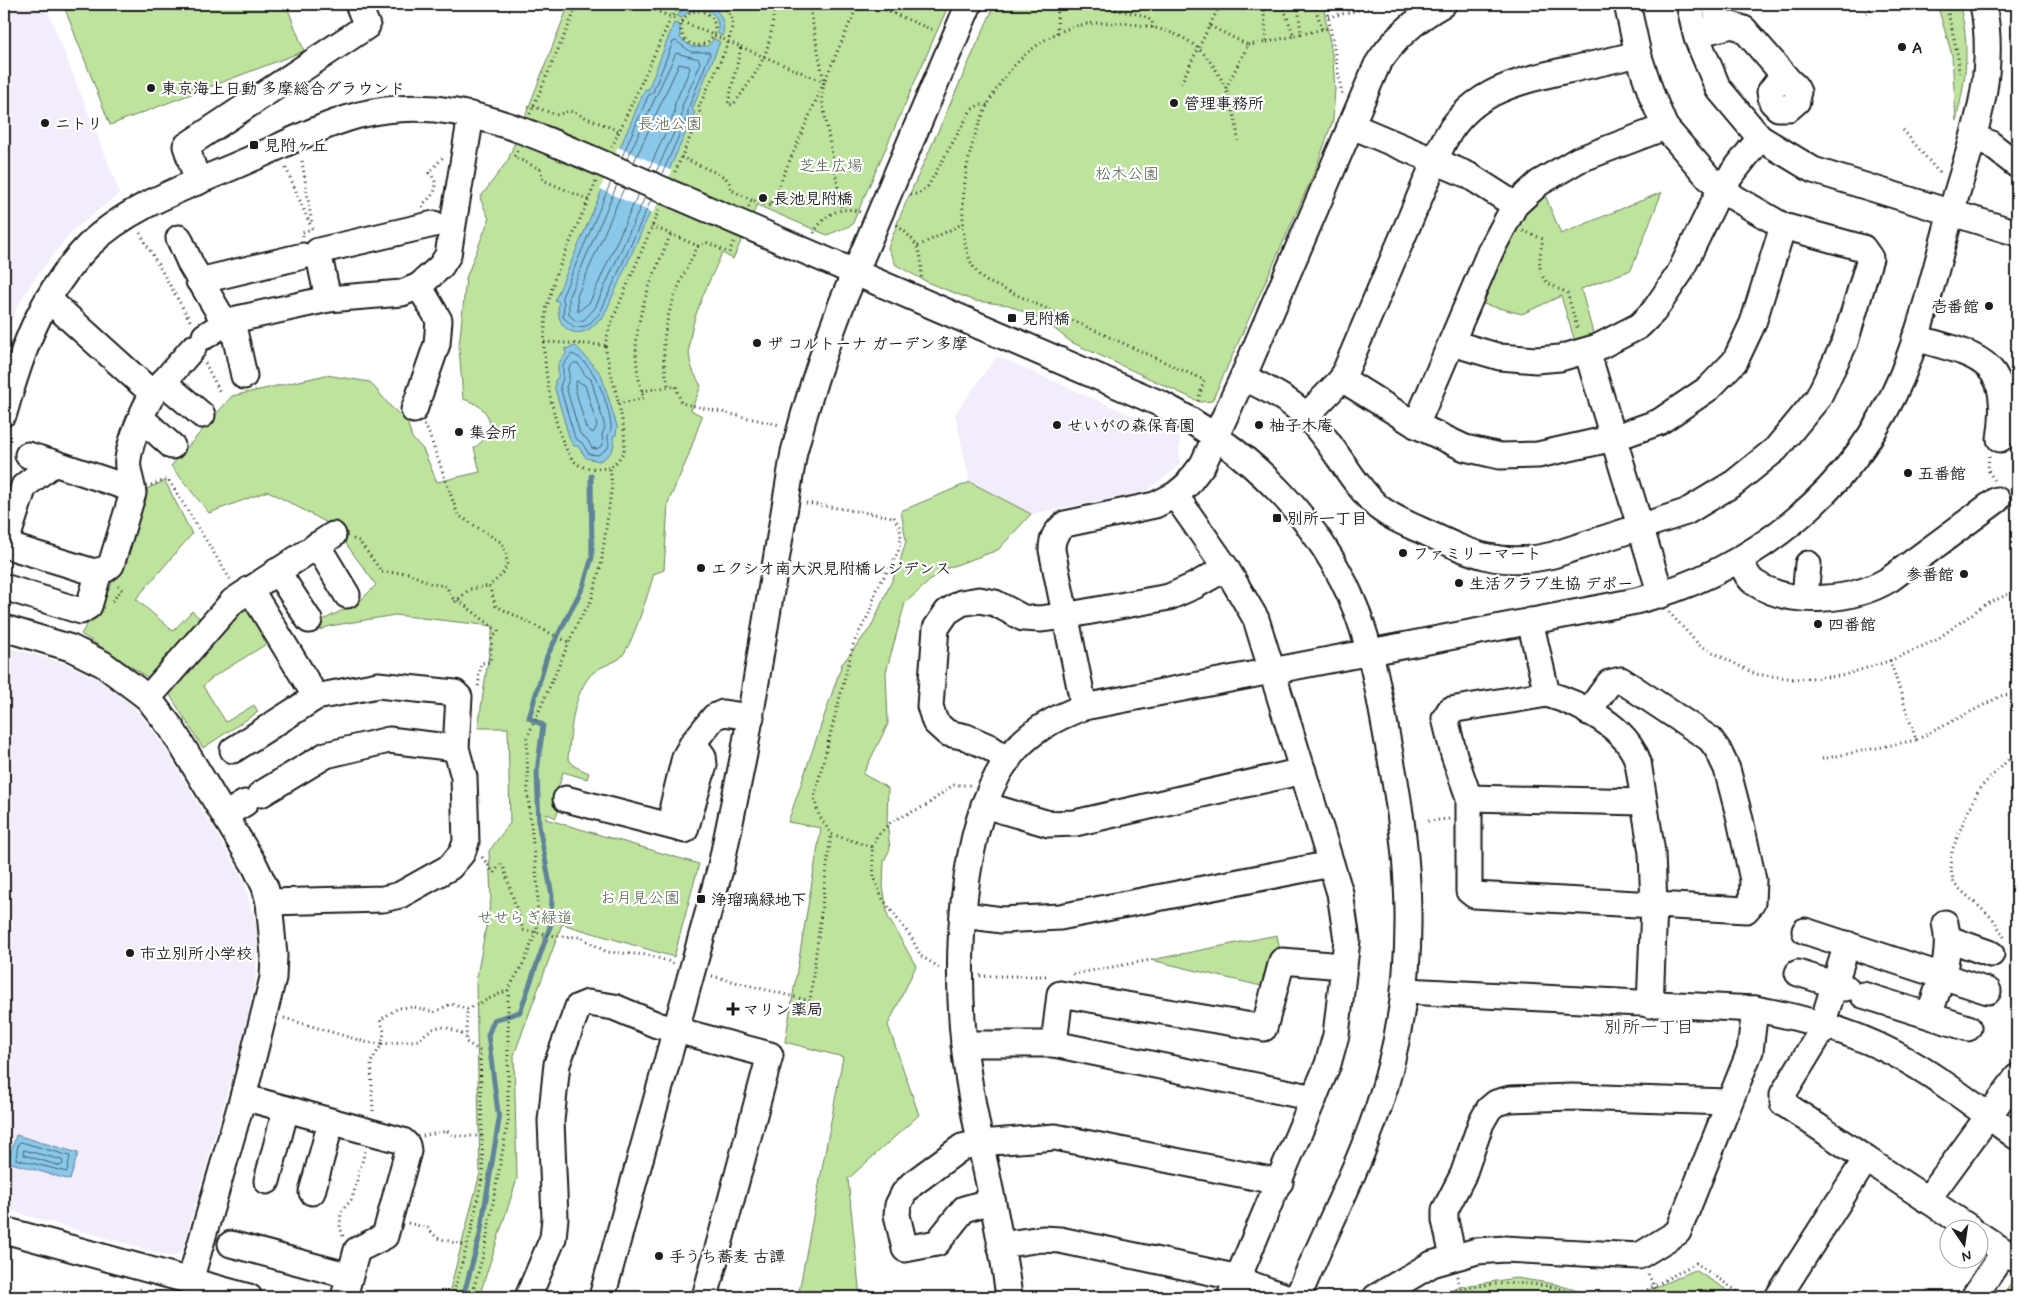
<svg xmlns="http://www.w3.org/2000/svg" width="2021" height="1301" font-family="Mynerve,'Klee One',sans-serif">
<style>
.built{fill:#f3ecfa}
.green{fill:#bde39d;stroke:#6c805c}
.water{fill:#8ac8ea;stroke:#5e8398}
.pier{fill:#fff}
.lines{fill:none;stroke-linecap:round;stroke-linejoin:round}
.shore{stroke:#48616e;stroke-width:1}
.stream{stroke:#5e8398;stroke-width:5}
.minor-casing{stroke:#1c1c1c;stroke-width:29}
.path{stroke:#1c1c1c;stroke-width:3;stroke-dasharray:1 4;stroke-linecap:butt}
.minor{stroke:#fff;stroke-width:25}
.minor-bridge-casing{stroke:#1c1c1c;stroke-width:29;stroke-linecap:butt}
.minor-bridge{stroke:#fff;stroke-width:25}
.poi-dot{fill:#1c1c1c;stroke:#fff;stroke-width:2}
.labels{text-anchor:middle;stroke-width:4.5;stroke-linejoin:round;paint-order:stroke}
.poi-label{font-size:16px;font-weight:bold;fill:#1c1c1c;stroke:#fff;text-anchor:start}
.park-label{font-size:16px;fill:#546249;stroke:#fff}
.neighbourhood-label{font-size:18px;fill:#1c1c1c;stroke:#fff}
</style>
<rect width="100%" height="100%" fill="#fff"/>
<filter id="ink" filterUnits="userSpaceOnUse"><feTurbulence type="fractalNoise" baseFrequency=".02" numOctaves="2"/><feDisplacementMap in="SourceGraphic" scale="10" xChannelSelector="R" yChannelSelector="G"/><feConvolveMatrix kernelMatrix="1 2 1 2 8 2 1 2 1" color-interpolation-filters="sRGB"/></filter>
<g filter="url(#ink)">
<g class="built">
<path d="M4,4h41l75,189 -49,39 -38,49 -15,25 -14,33z"/>
<path d="M997,356l183,81 -1,29 -32,25 -116,23 -61,-32 -15,-68z"/>
<path d="M4,646l62,18 30,14 38,29 27,35 82,136 14,52 -1,45 -10,50 -64,226 -9,6 -169,-48z"/>
</g>
<g class="green">
<path d="M63,4h223l18,47 -194,74z"/>
<path d="M569,4h380l-97,221 -25,10 -70,-30 -24,54 -11,-6c-13,31 -42,82 -30,115 2,6 6,12 9,18l-10,24 11,6 -14,41 -20,46 -4,67 -10,4c-5,16 -23,77 -35,85 -10,6 -22,8 -30,18 -17,22 -18,55 -21,81l6,8 15,7 -2,6 -24,-7 -10,34 6,2 -3,10 -9,-4 -1,5 153,45 -25,93 -112,-33 -48,131 3,124 -38,118h-31l32,-124 -4,-191 15,-83 -2,-48 21,-28 -2,-95h-30l15,-102 -98,-11 -65,11 -13,5 -12,-2 54,-27 17,-17 -43,-59 -65,-35 -59,22 -38,-47 61,-70 94,-21 44,7 21,25 16,14 5,17 11,11 14,33 43,-10 -6,-24c26,-18 17,-42 -11,-49l-4,-52 7,-69 23,-59 -9,-21 28,-38z"/>
<path d="M995,4h328l10,56 2,29 -2,31 -18,51 -103,230 -12,1 -129,-60 -24,-19 -38,-18 -34,-4 -46,-18 -33,-18 -8,-17 12,-32z"/>
<path d="M1937,4h22c12,41 7,76 -3,117l-4,-66z"/>
<path d="M1543,190l18,44 101,-42 -31,78 -50,19 14,51 -19,5 -15,-49 -39,18 -43,-11 29,-69z"/>
<path d="M165,481l27,53 -56,65 37,32 19,-20 12,11 -47,53 -10,2 -66,-43 28,-45 15,-29 24,-72z"/>
<path d="M970,482l61,32 -33,36 -56,20 -37,33 -19,69 2,52 -25,50 25,14 -1,32 3,29 -6,12 -1,25 5,31 28,49 -28,59 31,90 -71,64 12,118h-62l45,-240 -58,-15 36,-214 -33,-6 54,-158 29,-37 28,-62 7,-24 -5,-30z"/>
<path d="M245,604l28,36 -60,37 -10,9 23,36 28,-17 4,7 -55,36 -35,-56z"/>
<path d="M1277,935l5,26 -8,28 -123,-29z"/>
<path d="M1695,1270l43,27h-105z"/>
<path d="M2017,1275v22h-15z"/>
<path d="M1516,1278l39,6 43,13h-166l32,-11z"/>
</g>
<g class="water">
<path d="M705,4c14,4 22,18 17,32l-5,-3c7,-22 -21,-33 -35,-15l-5,-2c8,-11 15,-12 28,-12z"/>
<path d="M674,23l6,2v13l12,9 16,-1 6,-7 6,3 -28,68 3,2 -93,208 -3,-1c-16,25 -46,13 -40,-17l-4,-2 90,-211 3,1z"/>
<path d="M576,346l25,28 16,52 -1,9 -3,1c3,13 -2,19 -14,25l-13,-3 -8,-12h-4l-4,-6 -15,-51v-9l3,-2v-14l8,-10 -1,-5z"/>
<path d="M16,1135l62,18 -8,27 -62,-18z"/>
</g>
<path class="pier" d="M618,147l54,24 -19,42 -53,-24z"/>
<g class="lines">
<g class="shore">
<path d="M622,157l26,-61 5,-4 20,-50 3,-1 15,11h18l1,2 -22,55v6l-26,59"/>
<path d="M627,159l49,-106 23,6 1,6 -18,41v9l-26,57"/>
<path d="M634,162l45,-98 10,2 1,3 -15,34 -1,11 -25,55"/>
<path d="M611,182l-49,115 2,6 -1,14 11,10 13,-1 13,-13 51,-113"/>
<path d="M617,185l-48,111v19l7,6 8,-1 11,-12 50,-111"/>
<path d="M624,188l-47,108 1,16 12,-10 48,-108"/>
<path d="M572,354c22,7 37,50 39,72 1,5 -3,6 -3,11 0,5 2,6 0,11l-10,7 -9,-1 -7,-11 -7,-5 -15,-51 3,-9v-12z"/>
<path d="M574,363h4l7,12 6,4 14,48 -3,8 1,10 -6,4 -5,-1 -5,-9 -7,-5 -14,-47 3,-8v-11z"/>
<path d="M577,381l8,4 12,41 -4,7 -7,-5 -11,-40z"/>
<path d="M21,1142l49,14 -3,16 -51,-13 2,-15z"/>
<path d="M24,1150l38,10 1,4 -3,2 -36,-11z"/>
</g>
<path class="stream" d="M463,1297l17,-62 19,-115 -11,-85 6,-15 26,-8 31,-88 1,-28 -13,-70 -2,-54 6,-47 -14,-7 18,-62 36,-69 9,-30 -1,-81"/>
<defs>
<g id="minor">
<path d="M1689,4l8,34 21,50 42,50 53,32 204,63"/>
<path d="M1715,4l5,23"/>
<path d="M1696,34l36,-9 12,4 46,53"/>
<path d="M1797,101l-8,7h-11l-6,-6 -2,-10 6,-8c10,-4 18,-3 22,8"/>
<path d="M1350,125l118,50 47,30"/>
<path d="M1973,138l16,5 28,22"/>
<path d="M198,182l-12,-36 181,-120 -9,-22"/>
<path d="M677,196l484,208c87,45 160,115 196,208 17,45 24,94 33,142 21,107 27,208 0,314 -20,80 -61,153 -92,229"/>
<path d="M179,238l12,27 34,58"/>
<path d="M199,281l104,-25"/>
<path d="M48,299l105,95c-9,13 -23,48 -25,65 -2,11 4,23 5,34l-22,72 -5,4 -12,3 -89,-27 19,-59 30,-23 78,26"/>
<path d="M328,299l-10,-48 116,-27"/>
<path d="M232,321l12,55"/>
<path d="M205,336l20,-13 12,-4 91,-20 74,-6 17,-7"/>
<path d="M1915,338c66,18 97,22 85,101"/>
<path d="M1452,343l48,14 36,3 24,-2 38,-11 41,-21 15,-15 25,-37 42,-86 39,-50"/>
<path d="M1587,351l74,244"/>
<path d="M1243,377c22,11 44,21 62,38 28,27 44,65 73,92 14,11 31,18 47,25 47,22 75,36 128,23l133,-43 48,-29 42,-34 42,-51 27,-56 25,-84 -7,-10 -80,-22 -48,-28 -26,-20 -44,-51 -13,-31 -14,-42 -11,-50"/>
<path d="M1342,379l74,46 49,23 35,8 38,-1 76,-17 45,-16 50,-34 26,-27 18,-38 30,-97"/>
<path d="M163,382l39,33"/>
<path d="M153,394l40,-46"/>
<path d="M414,410l23,-66 2,-24 -20,-34 22,-20 7,-11 23,-140"/>
<path d="M4,413c18,-63 37,-119 84,-167 41,-41 104,-61 156,-84 38,-16 75,-36 115,-47 24,-6 51,-8 76,-6 56,6 105,28 157,50"/>
<path d="M1306,416l36,-37 99,-232c25,-53 69,-64 122,-76 25,-5 50,-11 75,-17"/>
<path d="M142,419l30,27"/>
<path d="M1416,425l74,-173 25,-47 24,-22 39,-23 87,-33"/>
<path d="M28,455l26,8"/>
<path d="M1175,495l51,73 30,51 84,274 7,47 -11,95 -8,29 -98,233"/>
<path d="M317,545l30,50"/>
<path d="M1740,560c4,8 7,18 15,23 36,24 99,18 135,-4l107,-79"/>
<path d="M277,571l32,49"/>
<path d="M4,587l77,24 8,-5 10,-34"/>
<path d="M250,589l66,108"/>
<path d="M1805,597l3,-33"/>
<path d="M1530,621l17,73c34,10 80,33 91,68l14,91 2,53 -4,99"/>
<path d="M4,628l67,20 32,16 45,34 24,31 83,137 10,21 4,15 5,53 -1,23 -30,119 -53,184"/>
<path d="M1547,694l-97,16 -5,8 9,37 15,43v93l5,4 272,15 6,-7 1,-23 -14,-65 -12,-46 -9,-19 -8,-11 -89,-59 -12,3 -21,29"/>
<path d="M148,698l85,-97 100,-66"/>
<path d="M1084,707l-32,-157c0,-13 4,-18 13,-26l90,-19 20,-10 12,-10 16,-21 40,-87 134,-312c17,-27 39,-46 66,-61"/>
<path d="M233,750l83,-53 62,-12 77,8 4,4 -3,51 8,29 2,65 -4,11 -12,14 -50,28 -17,4 -114,3"/>
<path d="M1008,760l-19,-13 -23,-10 -19,-4 -12,-11 -5,-16 6,-78 11,-16 14,-9 18,-3 16,3 28,15 17,1 24,-3 105,-19 25,-11 32,-18"/>
<path d="M261,794l65,-39 63,-15 67,8"/>
<path d="M1469,798l174,4"/>
<path d="M566,799l119,31 19,-65 -1,-9 -10,-13"/>
<path d="M984,805l65,19 26,-1 228,-52"/>
<path d="M673,806l12,-49 8,-14 21,-26 9,-4 28,4"/>
<path d="M225,815l20,-12"/>
<path d="M964,915l38,5 58,-3 271,-53"/>
<path d="M1805,931l183,60"/>
<path d="M1949,939l42,15"/>
<path d="M1847,944l-28,91 -36,59v9l83,56"/>
<path d="M1798,973l48,15"/>
<path d="M1406,991l349,18c50,9 97,22 142,46 42,22 81,54 120,82"/>
<path d="M1863,995l105,33"/>
<path d="M1929,1015c10,-30 24,-60 16,-92"/>
<path d="M964,1044h90l260,54"/>
<path d="M1054,1044l6,-50 204,34 18,-67 61,5"/>
<path d="M243,1097l160,44 4,4 1,6 -23,85 -28,14 -13,47"/>
<path d="M267,1181l19,-72"/>
<path d="M312,1192l19,-70"/>
<path d="M1927,1200l90,-123"/>
<path d="M992,1201l-28,8 -27,34 -32,6 -8,-34 1,-10 6,-12 8,-9 50,-37 18,-4 75,-6 225,45"/>
<path d="M4,1230l245,67"/>
<path d="M1978,1234l39,26"/>
<path d="M231,1244l119,32"/>
<path d="M1000,1245l42,-6 18,1 165,35 61,22"/>
<path d="M1453,1257l-8,-37v-10l18,-35 18,-52 8,-14 7,-6 14,-4 62,-2 156,5"/>
<path d="M528,1297l25,-59 2,-20 -4,-97 6,-57 21,-57 10,-4 26,4 43,18 113,30 -65,242"/>
<path d="M602,1297l119,-431 23,-112 50,-302c13,-51 29,-100 48,-149l127,-299"/>
<path d="M1009,1297c-10,-85 -36,-168 -45,-253 -8,-81 -5,-216 43,-284 19,-27 47,-42 77,-53l552,-106c118,-30 218,-111 266,-225 21,-52 34,-109 49,-163 20,-72 47,-133 32,-209"/>
<path d="M1376,1297l56,-33 45,-13 28,-2 134,7 39,-24 72,-181 5,-42"/>
<path d="M1778,1297l88,-138 104,69"/>
<path d="M1974,1297l30,-45"/>
</g>
</defs>
<use href="#minor" class="minor-casing"/>
<g class="path">
<path d="M641,4l100,43 -13,57 5,1c28,-37 39,-54 41,-101"/>
<path d="M809,4l15,78 -2,17 20,111"/>
<path d="M871,4l64,27"/>
<path d="M1086,4l56,11 10,6 1,7"/>
<path d="M1282,4l12,32 7,-2 -3,-30"/>
<path d="M1314,4l8,25"/>
<path d="M1326,4l16,90"/>
<path d="M1946,4l12,52 1,17"/>
<circle cx="698" cy="28" r="17"/>
<path d="M1866,13l11,-9"/>
<path d="M1328,17l57,-13"/>
<path d="M1210,26l38,19 -22,43"/>
<path d="M1057,33l1,-29"/>
<path d="M1301,34l28,-6"/>
<path d="M1267,42l27,-6"/>
<path d="M1248,45l19,-3 -4,-38"/>
<path d="M741,47l83,35"/>
<path d="M1181,83l37,-74 -8,-5"/>
<path d="M533,106l23,9 14,-4 49,20"/>
<path d="M530,114l48,-110"/>
<path d="M1903,130l38,45"/>
<path d="M2011,135l6,-7"/>
<path d="M612,147l59,-129 9,-14"/>
<path d="M517,151l-3,6 26,12 3,11 46,20"/>
<path d="M681,157l44,20 4,6 2,7 21,10"/>
<path d="M302,161l10,63"/>
<path d="M286,168l26,61 -10,3 1,4"/>
<path d="M675,172l25,-58 -1,-7c8,-20 33,-63 33,-83 0,-9 -5,-14 -10,-20"/>
<path d="M596,182l-41,95 -9,33 -2,32 61,3 5,-19 49,-116"/>
<path d="M910,194h8l9,-6 44,-78 8,-5h9"/>
<path d="M423,207v-3c11,-9 19,-19 6,-31l14,-16"/>
<path d="M749,207l3,-7 18,6 88,-202"/>
<path d="M897,225c20,17 27,26 24,54"/>
<path d="M652,226l46,20 8,-4 23,11 5,-12"/>
<path d="M1523,231l20,8c-6,28 -7,44 24,53l11,39"/>
<path d="M140,233l52,91"/>
<path d="M814,233c8,-17 27,-29 46,-21"/>
<path d="M918,246l44,-22"/>
<path d="M544,342c-1,25 12,104 32,121 9,7 23,5 34,5 4,-4 10,-9 13,-15 8,-18 -15,-84 -18,-108"/>
<path d="M205,363l15,29"/>
<path d="M668,385c-13,-54 6,-92 30,-139"/>
<path d="M642,391l34,-5 5,17 99,22"/>
<path d="M1198,401l6,-21 -218,-99c-22,-15 -24,-51 -23,-76 2,-58 24,-123 73,-159 12,-9 26,-16 40,-20 34,-8 97,-2 123,23 24,23 37,59 39,92"/>
<path d="M618,404l26,-6c-21,-63 4,-108 27,-165"/>
<path d="M424,425l4,6 30,84 44,28 4,10 1,12 -5,10 -13,11 7,20 72,36"/>
<path d="M1989,456l-1,14 6,10"/>
<path d="M151,485l17,-6 62,100"/>
<path d="M806,503l87,14"/>
<path d="M894,517l6,11 1,9 -3,16 -22,37 -6,22 -16,30 -40,156 5,17 12,19 41,13 2,30 8,21 29,39 10,19 19,12"/>
<path d="M353,539l6,2 23,31 26,1 24,11 14,2 9,16 15,-13 19,-3"/>
<path d="M458,600l40,31 -6,8 -2,23 -9,1 -3,26"/>
<path d="M112,601l10,-11 -4,-4"/>
<path d="M1669,612l30,33 56,29 41,5 45,-3 51,-16 44,-20 47,-34 34,-16"/>
<path d="M1890,660l26,80 87,-45 14,-1"/>
<path d="M1822,759l94,-19"/>
<path d="M1428,821l21,-2"/>
<path d="M872,847l5,-11 15,-15 33,-15 28,-21h19"/>
<path d="M482,857l12,16 8,-11 21,68 32,6 25,1 27,15 41,3 26,8"/>
<path d="M2004,937l-11,-18 -39,-35 -3,-14 1,-19 14,-36 14,-27 37,-37"/>
<path d="M2012,954l5,11"/>
<path d="M1073,974l78,-14"/>
<path d="M712,976l98,25 21,-167"/>
<path d="M980,976h69"/>
<path d="M284,1018l81,24 17,2 2,-13 -4,-11 18,-12 16,-1 20,5 17,-8 16,5 41,-19"/>
<path d="M373,1111l-2,-49 11,-18 37,-4c18,-19 26,-14 47,-4"/>
<path d="M423,1136l24,-5 6,5h29"/>
<path d="M408,1223l20,5 9,10 30,8"/>
<path d="M343,1236l-3,-9 1,-15 11,-13 13,-48"/>
<path d="M1457,1276l3,14"/>
<path d="M127,1297l14,-8"/>
<path d="M452,1297l19,-65 12,-59 -3,-122 -14,-9 1,-33"/>
<path d="M471,1297l13,-45 24,-131v-131l17,-30 12,-31 1,-40 -10,-92 -1,-59 51,-116 13,-21 10,-36 11,-80 -2,-17"/>
<path d="M1437,1297c35,-14 79,-17 116,-10 10,2 20,7 30,10"/>
<path d="M1634,1297l62,-34 49,34"/>
<path d="M1647,1297l10,-5 -9,-18"/>
</g>
<use href="#minor" class="minor"/>
<defs>
<path id="minor-bridge" d="M592,159l85,37"/>
</defs>
<use href="#minor-bridge" class="minor-bridge-casing"/>
<use href="#minor-bridge" class="minor-bridge"/>
</g>
</g>
<g class="poi-dot">
<circle cx="1902" cy="47" r="5"/>
<circle cx="151" cy="88" r="5"/>
<circle cx="1174" cy="103" r="5"/>
<circle cx="45" cy="123" r="5"/>
<rect x="249" y="140" width="10" height="10" rx="2.5"/>
<circle cx="763" cy="198" r="5"/>
<circle cx="1989" cy="306" r="5"/>
<rect x="1007" y="313" width="10" height="10" rx="2.5"/>
<circle cx="757" cy="343" r="5"/>
<circle cx="1057" cy="425" r="5"/>
<circle cx="1259" cy="425" r="5"/>
<circle cx="459" cy="432" r="5"/>
<circle cx="1908" cy="473" r="5"/>
<rect x="1272" y="513" width="10" height="10" rx="2.5"/>
<circle cx="1403" cy="553" r="5"/>
<circle cx="701" cy="568" r="5"/>
<circle cx="1964" cy="574" r="5"/>
<circle cx="1459" cy="583" r="5"/>
<circle cx="1818" cy="624" r="5"/>
<rect x="696" y="894" width="10" height="10" rx="2.5"/>
<circle cx="130" cy="953" r="5"/>
<path d="M730.5 1001.5h5v5h5v5h-5v5h-5v-5h-5v-5h5z"/>
<circle cx="659" cy="1256" r="5"/>
</g>
<g class="labels">
<g class="poi-label">
<text x="1912" y="53">A</text>
<text x="161" y="94">東京海上日動 多摩総合グラウンド</text>
<text x="1184" y="109">管理事務所</text>
<text x="55" y="129">ニトリ</text>
<text x="264" y="151">見附ヶ丘</text>
<text x="773" y="204">長池見附橋</text>
<text x="1979" y="312" text-anchor="end">壱番館</text>
<text x="1022" y="324">見附橋</text>
<text x="767" y="349">ザ コルトーナ ガーデン多摩</text>
<text x="1067" y="431">せいがの森保育園</text>
<text x="1269" y="431">柚子木庵</text>
<text x="469" y="438">集会所</text>
<text x="1918" y="479">五番館</text>
<text x="1287" y="524">別所一丁目</text>
<text x="1413" y="559">ファミリーマート</text>
<text x="711" y="574">エクシオ南大沢見附橋レジデンス</text>
<text x="1954" y="580" text-anchor="end">参番館</text>
<text x="1469" y="589">生活クラブ生協 デポー</text>
<text x="1828" y="630">四番館</text>
<text x="711" y="905">浄瑠璃緑地下</text>
<text x="140" y="959">市立別所小学校</text>
<text x="743" y="1015">マリン薬局</text>
<text x="669" y="1262">手うち蕎麦 古譚</text>
</g>
<g class="park-label">
<text x="670" y="129">長池公園</text>
<text x="831" y="171">芝生広場</text>
<text x="1127" y="179">松木公園</text>
<text x="640" y="903">お月見公園</text>
<text x="525" y="923">せせらぎ緑道</text>
</g>
<g class="neighbourhood-label">
<text x="1649" y="1033">別所一丁目</text>
</g>
</g>
<rect width="2021" height="1301" fill="none" stroke="#fff" stroke-width="20"/>
<rect x="10" y="10" width="2001" height="1281" fill="none" stroke="#1c1c1c" stroke-width="2" filter="url(#ink)"/>
<g transform="translate(1964 1244) rotate(167)"><circle r="24" fill="#ffffff" stroke="#a4a4a4"/>
<path d="M0-4L9 19L0 12L-9 19Z" fill="#1c1c1c"/>
<text y="-8" font-size="14" font-weight="bold" text-anchor="middle" fill="#1c1c1c">N</text>
</g>
</svg>
